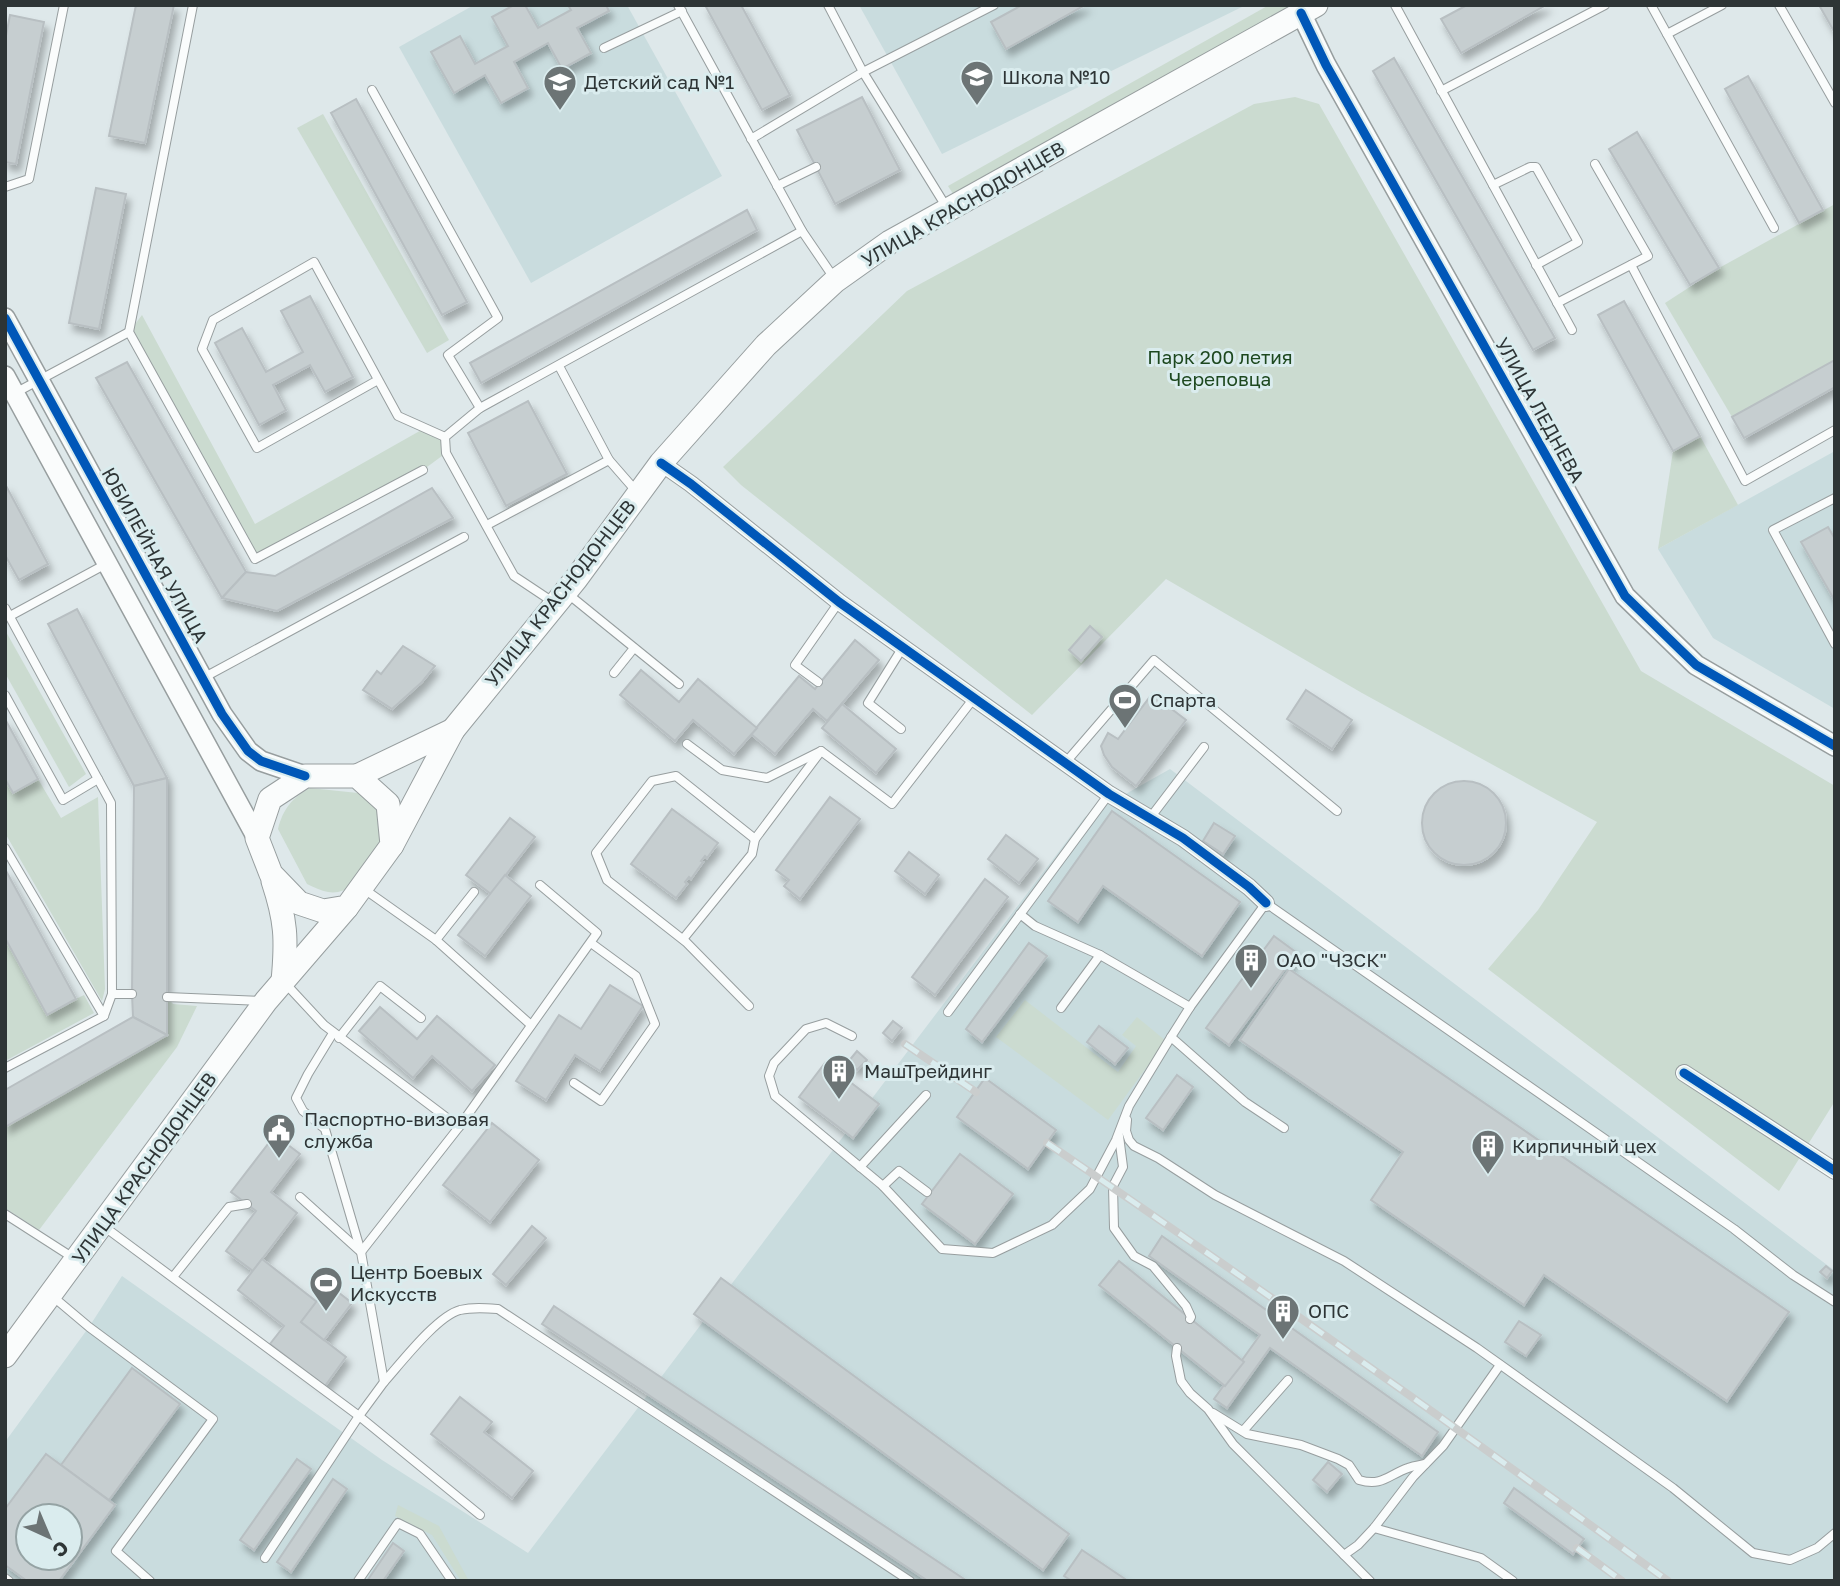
<svg xmlns="http://www.w3.org/2000/svg" width="1840" height="1586" font-family="'Golos Text',sans-serif">
<style>
.built{fill:#c9dcde;fill-rule:evenodd}
.green{fill:#cbdbd0}
.building{fill:#c6ced0;stroke:#b8bfc2;stroke-width:2;fill-rule:evenodd;filter:url(#shadow)}
.lines{fill:none;stroke-linecap:round;stroke-linejoin:round}
.service-casing{stroke:#979e9f;stroke-width:10}
.minor-casing{stroke:#979e9f;stroke-width:18}
.tertiary-casing{stroke:#979e9f;stroke-width:22}
.secondary-casing{stroke:#979e9f;stroke-width:25}
.service{stroke:#fafcfc;stroke-width:8}
.minor{stroke:#fafcfc;stroke-width:16}
.tertiary{stroke:#fafcfc;stroke-width:19}
.secondary{stroke:#fafcfc;stroke-width:23}
.rail-casing{stroke:#cacdcd;stroke-width:8}
.rail{stroke:#daecee;stroke-width:5;stroke-dasharray:16;stroke-linecap:butt}
.cycleway-casing{stroke:#daecee;stroke-width:13}
.cycleway{stroke:#0057b8;stroke-width:9}
.labels{text-anchor:middle;stroke-width:6;stroke-linejoin:round;paint-order:stroke}
.poi-label{font-size:19px;fill:#2e3536;stroke:#daecee;text-anchor:start}
.street-label{font-size:19px;fill:#2e3536;stroke:#daecee}
.park-label{font-size:19px;fill:#1d481f;stroke:#daecee}
</style>
<defs>
<filter id="shadow"><feDropShadow dx="4" dy="7" stdDeviation="3.5" flood-color="#0004"/></filter>
</defs>
<rect width="100%" height="100%" fill="#dee8ea"/>
<g class="built">
<path d="M474,5h153l95,171 -191,107 -132,-236z"/>
<path d="M859,5h387l-304,149z"/>
<path d="M1835,451v258l-122,-71 -55,-89z"/>
<path d="M1170,769l665,502v310h-1830v-139l84,-115 33,-51 260,184 146,93 557,-736zM28,1516h42v42h-42z"/>
</g>
<g class="green">
<path d="M1269,5h16l2,5 -332,187 -7,-11z"/>
<path d="M1295,97l24,7 322,567 194,115v315l-56,90 -291,-222 50,-59 59,-88 -235,-129 -196,-114 -134,136 -291,-230 -18,-18 184,-176 347,-187z"/>
<path d="M323,114l126,226 -22,13 -130,-225z"/>
<path d="M1835,204v156l-103,57 -67,-114 54,-35z"/>
<path d="M142,315l113,209 170,-96 20,9 1,16 -23,17 -168,89 -126,-227z"/>
<path d="M1700,436l38,69 -80,44 15,-98z"/>
<path d="M5,630l81,144 -17,13 -64,-114z"/>
<path d="M5,779l8,14 25,-14 23,39 37,-21 7,192 -3,12 -97,-168z"/>
<path d="M310,788l48,5 14,5 15,33c-12,22 -27,66 -59,61 -7,-1 -14,-5 -21,-8l-29,-55c5,-20 14,-31 32,-41z"/>
<path d="M5,938l41,76 38,-19 10,18 -89,48z"/>
<path d="M167,997l6,7 24,2 -20,41 -138,183 -34,-22v-81z"/>
<path d="M1025,1000l93,72 18,-26 -14,-11 15,-18 29,24 -58,79 -112,-83z"/>
<path d="M398,1505l41,21 30,55h-8l-29,-46 -37,-19z"/>
</g>
<g class="building">
<path d="M136,5h38l-29,138 -36,-7z"/>
<path d="M514,5h11l13,23 33,-18 -3,-5h38l3,6 -32,17 14,25 -29,16 -14,-26 -34,19 14,26 -27,15 -16,-28 -31,18 -23,-41 29,-16 15,28 33,-18 -16,-29z"/>
<path d="M705,5h36l49,90 -28,15z"/>
<path d="M1022,5h63l-79,44 -15,-27z"/>
<path d="M1467,5h79l-85,48 -20,-34z"/>
<path d="M1819,5h16v28z"/>
<path d="M10,15l34,7 -28,142 -11,-2v-121z"/>
<path d="M1394,58l161,280 -22,12 -160,-279z"/>
<path d="M1748,76l75,134 -24,13 -74,-134z"/>
<path d="M862,97l38,73 -65,34 -38,-74z"/>
<path d="M356,99l111,203 -25,13 -111,-202z"/>
<path d="M1637,132l82,136 -29,17 -81,-136z"/>
<path d="M96,188l30,6 -27,135 -30,-6z"/>
<path d="M747,210l10,20 -276,153 -11,-20z"/>
<path d="M310,296l43,81 -28,15 -15,-27 -37,20 13,25 -27,15 -44,-82 27,-15 24,44 37,-20 -22,-41z"/>
<path d="M1624,301l76,135 -27,15 -75,-136z"/>
<path d="M1835,360v27l-91,51 -12,-21z"/>
<path d="M127,362l119,210 -24,26 -126,-220z"/>
<path d="M528,401l39,73 -61,32 -38,-73z"/>
<path d="M5,484l43,80 -29,16 -14,-25z"/>
<path d="M432,488l21,30 -176,93 -55,-13 24,-26 29,4z"/>
<path d="M1828,527l7,12v62l-34,-59z"/>
<path d="M77,609l90,169 -33,8 -86,-162z"/>
<path d="M1090,626l12,11 -21,24 -12,-11z"/>
<path d="M855,640l24,20 -52,61 -14,-12 -38,45 -24,-20 48,-58 16,13z"/>
<path d="M403,646l32,20 -13,16 -30,27 -29,-19 14,-19 4,3z"/>
<path d="M641,670l38,32 19,-23 59,49 -23,26 -41,-34 -18,21 -55,-46z"/>
<path d="M1306,690l46,30 -20,29 -45,-30z"/>
<path d="M1152,694l34,26 -50,66 -24,-19 -8,-12 -3,-9 7,-13 10,6z"/>
<path d="M842,704l54,45 -20,24 -54,-45z"/>
<path d="M5,719l33,60 -25,14 -8,-14z"/>
<path d="M167,778v257l-34,-18 -1,-23 2,-208z"/>
<circle cx="1464" cy="823" r="42"/>
<path d="M830,797l30,22 -60,80 -16,-13 5,-6 -13,-10z"/>
<path d="M672,809l46,34 -11,15 -2,-2 -4,5 2,1 -12,17 -2,-2 -4,5 2,2 -11,14 -45,-34z"/>
<path d="M1112,811l128,91 -38,54 -99,-70 -25,36 -30,-21z"/>
<path d="M510,818l25,19 -44,57 -25,-19z"/>
<path d="M1214,823l21,13 -12,18 -20,-13z"/>
<path d="M1006,835l32,24 -19,24 -31,-24z"/>
<path d="M909,852l30,23 -14,19 -30,-23z"/>
<path d="M5,869l71,130 -29,16 -42,-77z"/>
<path d="M505,875l26,21 -46,60 -27,-21z"/>
<path d="M985,879l23,18 -73,98 -23,-18z"/>
<path d="M1274,936l23,17 -68,92 -23,-17z"/>
<path d="M1029,943l18,13 -65,86 -16,-13z"/>
<path d="M1289,969l500,343 -62,89 -183,-126 -20,30 -153,-105 32,-48 -163,-112z"/>
<path d="M610,985l33,21 -43,65 -25,-16 -29,45 -30,-19 43,-66 22,14z"/>
<path d="M380,1007l37,32 20,-23 58,49 -23,26 -40,-35 -19,22 -54,-47z"/>
<path d="M133,1017l34,18 -162,92v-37z"/>
<path d="M893,1021l9,7 -10,13 -9,-8z"/>
<path d="M1099,1026l29,22 -13,16 -28,-22z"/>
<path d="M857,1051l10,9 -10,10 -9,-8z"/>
<path d="M825,1063l54,41 -26,34 -54,-41z"/>
<path d="M1177,1075l16,12 -30,43 -17,-12z"/>
<path d="M985,1078l71,52 -28,39 -71,-52z"/>
<path d="M492,1123l47,37 -49,62 -47,-37z"/>
<path d="M275,1135l25,19 -29,38 26,21 -44,58 -27,-20 30,-40 -25,-19z"/>
<path d="M960,1154l53,40 -38,50 -53,-40z"/>
<path d="M532,1226l14,12 -40,47 -13,-11z"/>
<path d="M1162,1236l276,196 -16,24 -152,-108 -43,60 -13,-9 46,-64 -111,-79z"/>
<path d="M262,1259l55,43 -16,20 45,35 -21,29 -55,-42 14,-18 -46,-36z"/>
<path d="M1119,1261l125,101 -19,24 -126,-101z"/>
<path d="M1826,1266l6,5 -5,7 -7,-6z"/>
<path d="M721,1278l348,256 -26,36 -349,-256z"/>
<path d="M329,1285l23,18 -28,37 -23,-18z"/>
<path d="M554,1306l413,275h-39l-386,-257z"/>
<path d="M1519,1321l22,14 -15,21 -21,-14z"/>
<path d="M132,1368l48,36 -71,96 -48,-35z"/>
<path d="M460,1397l32,25 -8,10 49,39 -21,27 -81,-64z"/>
<path d="M46,1454l69,51 -56,76h-32l-22,-16v-56zM28,1516h42v42h-42z"/>
<path d="M297,1459l14,10 -57,81 -14,-10z"/>
<path d="M1328,1462l14,12 -15,18 -14,-12z"/>
<path d="M333,1479l14,10 -56,83 -14,-10z"/>
<path d="M1514,1488l70,51 -11,15 -69,-51z"/>
<path d="M393,1543l11,8 -21,30h-16z"/>
<path d="M1082,1550l46,31h-56l-8,-5z"/>
</g>
<g class="lines">
<defs>
<g id="service">
<path d="M193,5l-64,327 126,227 168,-89"/>
<path d="M678,5l124,226 32,47"/>
<path d="M828,5l35,67 131,-67"/>
<path d="M1395,5l177,325"/>
<path d="M1651,5l123,223"/>
<path d="M1779,5l56,98"/>
<path d="M1667,34l55,-29"/>
<path d="M604,48l78,-37"/>
<path d="M372,90l126,228 -50,37 32,53"/>
<path d="M1441,91l164,-86"/>
<path d="M751,139l112,-67 84,136"/>
<path d="M1493,185l37,-18h6l42,75 -42,23"/>
<path d="M777,186l39,-19"/>
<path d="M5,187l24,-8 35,-174"/>
<path d="M1631,265l114,216 90,-51"/>
<path d="M1557,303l91,-47 -53,-92"/>
<path d="M559,366l50,94 27,31"/>
<path d="M378,380l-121,68 -55,-99 11,-29 101,-58 84,154 47,21"/>
<path d="M15,393l114,-61"/>
<path d="M1835,498l-62,32 62,114"/>
<path d="M487,525l122,-65"/>
<path d="M568,594l111,90"/>
<path d="M553,602l-39,-26 -68,-123 -1,-16 35,-29 322,-177"/>
<path d="M5,608l106,195 1,191 -8,22 -99,52"/>
<path d="M10,616l96,-52"/>
<path d="M614,673l20,-25"/>
<path d="M203,678l261,-141"/>
<path d="M818,682l-23,-17 44,-63"/>
<path d="M5,695l58,105 35,-21"/>
<path d="M901,729l-33,-26 35,-56"/>
<path d="M687,744l35,26 45,8 54,-27 71,53 82,-106"/>
<path d="M1066,762l88,-102 183,151"/>
<path d="M1150,818l54,-71"/>
<path d="M5,848l99,168"/>
<path d="M364,889l72,51 95,85"/>
<path d="M1020,914l15,12 65,29"/>
<path d="M683,939l69,-85 3,-15"/>
<path d="M436,940l38,-48"/>
<path d="M285,983l39,42 135,102 138,-194 -57,-48"/>
<path d="M112,994h20"/>
<path d="M167,997l95,4"/>
<path d="M749,1006l-63,-64 -79,-62 -11,-27 56,-72 24,-5 79,63 66,-88"/>
<path d="M1061,1008l39,-53 90,52"/>
<path d="M948,1012l161,-218"/>
<path d="M852,1036l-26,-13 -20,6 -32,34 -5,13 6,20 108,90 59,63 51,4 59,-28 38,-36 26,-49 13,-34 42,-69 19,-30 76,-104 468,326 59,46 42,27"/>
<path d="M1171,1037l74,65 39,26"/>
<path d="M339,1038l41,-52 41,32"/>
<path d="M574,1083l27,18 54,-77 -19,-48 -45,-33"/>
<path d="M1127,1120l-1,11 3,9 5,6 24,12 57,37 129,66 133,87 196,140 80,65 37,7 27,-12 18,-15"/>
<path d="M1119,1136l4,31 -10,19 1,42 20,28 19,10 33,40 5,11 -1,2"/>
<path d="M860,1167l66,-72"/>
<path d="M883,1186l16,-15 28,21"/>
<path d="M300,1197l61,55 98,-125"/>
<path d="M5,1214l70,45"/>
<path d="M102,1225l257,191 25,-34 -23,-130 -36,-123 -22,-18 -7,-13 12,-24 25,-41"/>
<path d="M173,1277l56,-70 18,-3"/>
<path d="M51,1295l38,32 124,92 -97,132 34,30"/>
<path d="M1177,1348l-1,8 5,25 9,12 18,16 25,35 137,137"/>
<path d="M384,1382c17,-19 53,-66 76,-72 13,-3 25,-2 38,-1l412,272"/>
<path d="M1213,1413l34,21 54,11 37,14 11,6 10,15c23,7 29,-5 49,-12 5,-2 12,-3 17,-4"/>
<path d="M1243,1431l45,-51"/>
<path d="M1374,1528l107,30 32,23"/>
<path d="M1344,1555l14,-10 16,-17 39,-51 30,-31 57,-81"/>
<path d="M265,1558l94,-142 121,99"/>
<path d="M5,1578l4,3"/>
<path d="M358,1581l40,-58 22,11 32,47"/>
</g>
<g id="minor">
<path d="M661,463l30,21 148,118 270,192 74,44 66,49 17,16"/>
<path d="M1684,1073l151,98"/>
</g>
<g id="tertiary">
<path d="M1301,13l25,52 299,531 71,69 139,81"/>
<path d="M5,318l217,396 26,37 13,10 44,15"/>
<path d="M5,376l252,462"/>
</g>
<g id="secondary">
<path d="M305,776h52l31,28 4,41 -45,62 -24,4 -24,-8 -28,-29 -14,-36 13,-39z"/>
<path d="M357,776l96,-46"/>
<path d="M392,845l61,-115 123,-151 85,-116 105,-118 69,-64 55,-39 426,-237"/>
<path d="M273,881c13,39 14,58 10,100"/>
<path d="M5,1356l261,-355 81,-94"/>
</g>
</defs>
<use href="#service" class="service-casing"/>
<use href="#minor" class="minor-casing"/>
<use href="#tertiary" class="tertiary-casing"/>
<use href="#secondary" class="secondary-casing"/>
<use href="#service" class="service"/>
<use href="#minor" class="minor"/>
<use href="#tertiary" class="tertiary"/>
<use href="#secondary" class="secondary"/>
<defs>
<g id="rail">
<path d="M905,1044l71,48"/>
<path d="M1047,1143c210,142 416,290 621,438"/>
<path d="M1577,1548l45,33"/>
</g>
</defs>
<use href="#rail" class="rail-casing"/>
<use href="#rail" class="rail"/>
<defs>
<g id="cycleway">
<path d="M1301,13l25,52 299,531 71,69 139,81"/>
<path d="M5,318l217,396 26,37 13,10 44,15"/>
<path d="M661,463l30,21 148,118 270,192 74,44 66,49 17,16"/>
<path d="M1684,1073l151,98"/>
</g>
</defs>
<use href="#cycleway" class="cycleway-casing"/>
<use href="#cycleway" class="cycleway"/>
</g>
<defs>
<symbol id="school-pin" viewBox="-11 -11 22 30"><path d="M0 17L-7.5 6A9.5 9.5 0 1 1 7.5 6Z" fill="#6c7475" stroke="#daecee"/><path d="M0-5L7-2L0 1L-7-2ZM-4 1L0 2.5L4 1V4Q0 6-4 4Z" fill="#fff"/></symbol>
<symbol id="stadium-pin" viewBox="-11 -11 22 30"><path d="M0 17L-7.5 6A9.5 9.5 0 1 1 7.5 6Z" fill="#6c7475" stroke="#daecee"/><path d="M0-5a6.5 5 0 1 0 0 10a6.5 5 0 1 0 0-10ZM-3.5-1.8h7v3.6h-7Z" fill="#fff"/></symbol>
<symbol id="building-pin" viewBox="-11 -11 22 30"><path d="M0 17L-7.5 6A9.5 9.5 0 1 1 7.5 6Z" fill="#6c7475" stroke="#daecee"/><path d="M-4-6H4V6H1V3H-1V6H-4ZM-2.5-4.3h1.7v1.8h-1.7ZM.8-4.3h1.7v1.8H.8ZM-2.5-1h1.7V.8h-1.7ZM.8-1h1.7V.8H.8Z" fill="#fff"/></symbol>
<symbol id="civic-pin" viewBox="-11 -11 22 30"><path d="M0 17L-7.5 6A9.5 9.5 0 1 1 7.5 6Z" fill="#6c7475" stroke="#daecee"/><path d="M-.6-6.5H3V-4.5H.6V-3L4-1V1h2V6H-6V1h2V-1L-.6-3ZM-1.2 2.5V6h2.4V2.5Z" fill="#fff"/></symbol>
</defs>
<g fill-rule="evenodd">
<use href="#school-pin" x="958" y="58" width="38" height="52"/>
<use href="#school-pin" x="541" y="63" width="38" height="52"/>
<use href="#stadium-pin" x="1106" y="681" width="38" height="52"/>
<use href="#building-pin" x="1232" y="941" width="38" height="52"/>
<use href="#building-pin" x="820" y="1052" width="38" height="52"/>
<use href="#civic-pin" x="260" y="1111" width="38" height="52"/>
<use href="#building-pin" x="1469" y="1127" width="38" height="52"/>
<use href="#stadium-pin" x="307" y="1264" width="38" height="52"/>
<use href="#building-pin" x="1264" y="1292" width="38" height="52"/>
</g>
<g class="labels">
<g class="poi-label">
<text x="1002" y="84">Школа №10</text>
<text x="584" y="89">Детский сад №1</text>
<text x="1150" y="707">Спарта</text>
<text x="1276" y="967">ОАО "ЧЗСК"</text>
<text x="864" y="1078">МашТрейдинг</text>
<text x="304" y="1126">Паспортно-визовая<tspan x="304" dy="22">служба</tspan></text>
<text x="1512" y="1153">Кирпичный цех</text>
<text x="350" y="1279">Центр Боевых<tspan x="350" dy="22">Искусств</tspan></text>
<text x="1308" y="1318">ОПС</text>
</g>
<g class="street-label">
<text transform="translate(963 204) rotate(-30)" y="7">УЛИЦА КРАСНОДОНЦЕВ</text>
<text transform="translate(1540 410) rotate(61)" y="7">УЛИЦА ЛЕДНЕВА</text>
<text transform="translate(155 555) rotate(61)" y="7">ЮБИЛЕЙНАЯ УЛИЦА</text>
<text transform="translate(560 593) rotate(-52)" y="7">УЛИЦА КРАСНОДОНЦЕВ</text>
<text transform="translate(144 1168) rotate(-54)" y="7">УЛИЦА КРАСНОДОНЦЕВ</text>
</g>
<g class="park-label">
<text x="1220" y="364">Парк 200 летия<tspan x="1220" dy="22">Череповца</tspan></text>
</g>
</g>
<rect width="1840" height="1586" fill="none" stroke="#2e3536" stroke-width="14"/>
<g transform="translate(49 1537) rotate(136)"><circle r="33" fill="#daecee" stroke="#95a3a4" stroke-width="2"/>
<path d="M0-5L12 26L0 18L-12 26Z" fill="#6c7475"/>
<text y="-10" font-size="19" font-weight="bold" text-anchor="middle" fill="#2e3536">С</text>
</g>
</svg>
